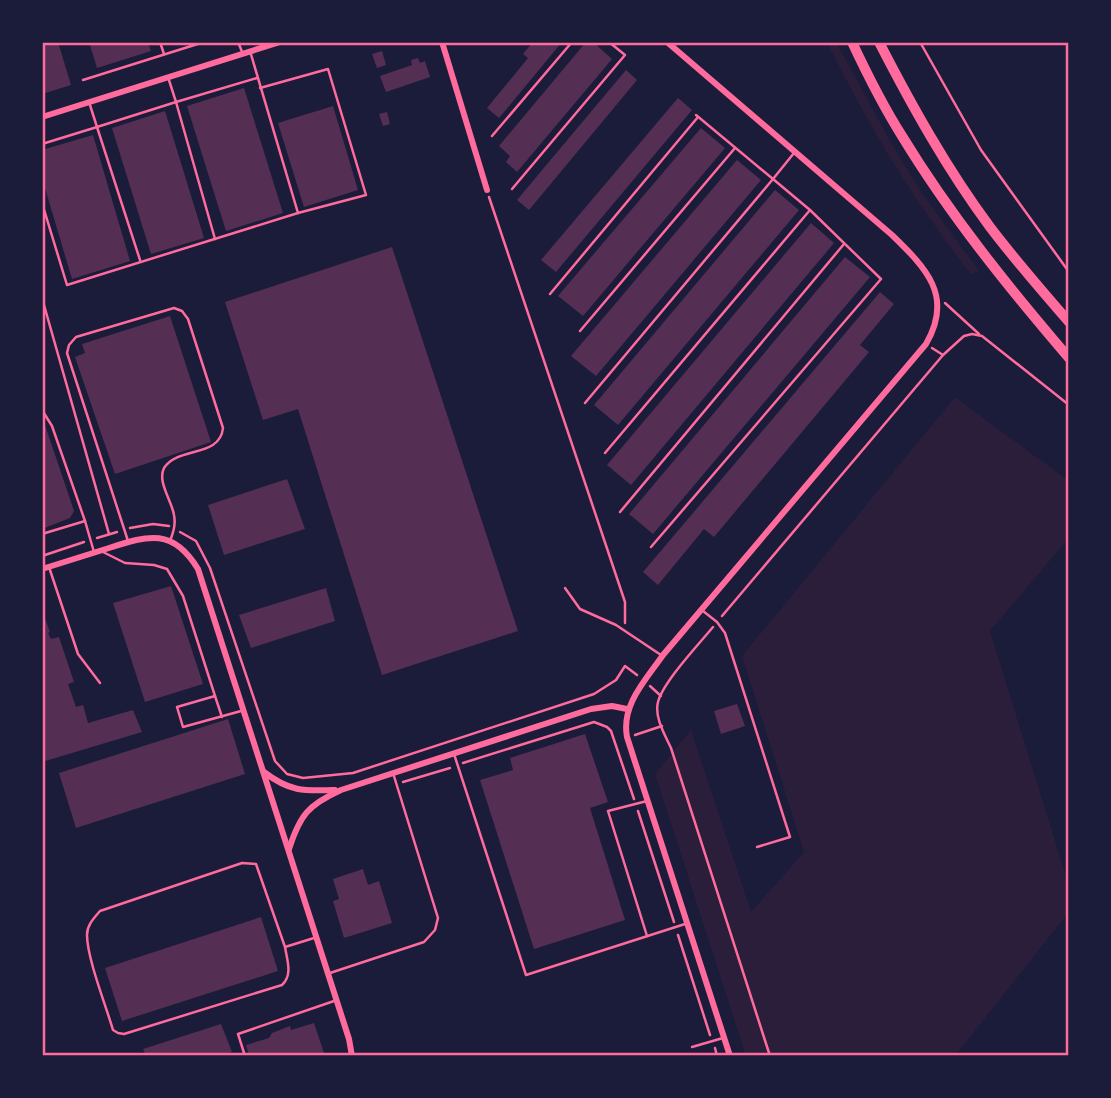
<svg xmlns="http://www.w3.org/2000/svg" width="1111" height="1098" font-family="'Titillium Web',sans-serif">
<style>
.green{fill:#2a1e3b}
.building{fill:#542f53}
.lines{fill:none;stroke-linecap:round;stroke-linejoin:round}
.path{stroke:#ff6b9d;stroke-width:2.5}
.service{stroke:#ff6b9d;stroke-width:2.5}
.minor{stroke:#ff6b9d;stroke-width:6}
.trunk{stroke:#ff6b9d;stroke-width:10}
.neatline{fill:none;stroke:#ff6b9d;stroke-width:2.5}
</style>
<rect width="100%" height="100%" fill="#1b1b3a"/>
<g class="green">
<path d="M827,42h9l53,97 32,53 58,79 -8,3c-56,-71 -104,-150 -144,-232z"/>
<path d="M955,397l114,84v57l-79,93 79,255v26l-114,144h-209l-91,-282 36,-44 60,182 53,-60 -62,-196z"/>
</g>
<g class="building">
<path d="M42,42h16l13,43 -29,9z"/>
<path d="M89,42h59l3,9 -54,17z"/>
<path d="M533,42h29l-63,76 -12,-10 41,-50 -5,-4z"/>
<path d="M586,42h7l19,17 -95,113 -11,-10 4,-6 -11,-10z"/>
<path d="M382,51l4,14 -9,3 -5,-14z"/>
<path d="M418,58l2,5 5,-2 5,16 -44,15 -6,-16 32,-11 -1,-5z"/>
<path d="M626,70l11,10 -108,130 -12,-10z"/>
<path d="M244,88l39,125 -57,18 -39,-125z"/>
<path d="M678,98l14,12 -136,162 -15,-12z"/>
<path d="M333,106l25,84 -54,17 -26,-84z"/>
<path d="M165,111l39,127 -53,16 -39,-126z"/>
<path d="M387,112l3,12 -7,2 -4,-12z"/>
<path d="M701,128l24,20 -142,168 -25,-20z"/>
<path d="M93,135l37,126 -58,18 -30,-101v-28z"/>
<path d="M737,160l24,20 -165,196 -25,-20z"/>
<path d="M775,190l24,20 -181,215 -24,-20z"/>
<path d="M811,223l23,20 -203,242 -24,-20z"/>
<path d="M392,247l126,384 -136,44 -84,-266 -35,11 -38,-118z"/>
<path d="M845,257l25,20 -217,257 -24,-20z"/>
<path d="M880,292l14,12 -34,41 9,7 -155,185 -10,-8 -46,56 -15,-13z"/>
<path d="M170,316l41,126 -96,32 -40,-117 10,-4 -3,-9z"/>
<path d="M45,425l29,86 -4,7 -28,11v-103z"/>
<path d="M287,479l18,50 -81,26 -16,-50z"/>
<path d="M171,586l32,98 -58,18 -32,-99z"/>
<path d="M326,588l9,33 -84,27 -12,-33z"/>
<path d="M42,610l8,22 -2,1 3,6 8,-2 15,45 -6,2 8,23 7,-2 5,18 45,-13 9,22 -100,30z"/>
<path d="M737,704l8,22 -24,8 -7,-23z"/>
<path d="M228,719l17,55 -169,54 -17,-55z"/>
<path d="M585,734l23,68 -18,6 35,112 -91,29 -54,-169 33,-10 -3,-12z"/>
<path d="M363,869l5,16 11,-4 13,42 -48,15 -11,-37 6,-2 -6,-20z"/>
<path d="M261,917l17,54 -156,50 -17,-53z"/>
<path d="M314,1023l11,33h-76l-3,-11 23,-7 3,-5 18,-7 1,4z"/>
<path d="M221,1024l11,28 -13,4h-73l-3,-7z"/>
</g>
<g class="lines">
<g class="path">
<path d="M920,42l61,108 88,122"/>
<path d="M489,197l136,405v21"/>
<path d="M42,298l67,236"/>
<path d="M945,303l34,31"/>
<path d="M932,348l11,7"/>
<path d="M130,528l23,-4 16,2"/>
<path d="M180,532l16,9 14,27 65,193 12,13 16,4 50,-5 241,-79 22,-14 9,-14 12,9"/>
<path d="M97,538l20,-6"/>
<path d="M42,556l42,-14"/>
<path d="M722,616l221,-261 21,-19 8,-2 10,2 87,69"/>
<path d="M713,627c-14,17 -50,55 -55,75 -4,15 7,33 13,46l99,308"/>
<path d="M650,686l11,10"/>
<path d="M635,735l27,-9"/>
<path d="M463,763l131,-41 13,5 4,4 23,68"/>
<path d="M403,782l47,-14"/>
<path d="M638,811l36,111"/>
<path d="M678,935l32,100"/>
<path d="M715,1048l2,8"/>
</g>
<g class="service">
<path d="M160,42l4,12"/>
<path d="M238,42l5,12"/>
<path d="M83,80l121,-38"/>
<path d="M260,88l68,-19 38,126 -68,18"/>
<path d="M696,115l77,64 21,-26"/>
<path d="M492,136l80,-94"/>
<path d="M42,144l55,-17 -8,-25"/>
<path d="M512,189l113,-134 -16,-13"/>
<path d="M42,203l25,82 231,-72 -48,-162"/>
<path d="M215,239l-39,-137 81,-24"/>
<path d="M140,260l-43,-133 79,-25 -8,-25"/>
<path d="M550,294l148,-177"/>
<path d="M580,331l155,-183"/>
<path d="M585,403l188,-224 37,31 71,69 -230,268"/>
<path d="M42,410l10,16 33,95"/>
<path d="M605,453l205,-243"/>
<path d="M620,512l224,-268"/>
<path d="M42,534l43,-13 9,31"/>
<path d="M128,541l-61,-188 2,-8 7,-8 98,-29 8,3 6,8 35,109c-3,30 -45,18 -59,40 -7,14 8,33 10,47 2,10 -1,18 -4,26"/>
<path d="M103,552l22,11 29,2 13,4 16,27 32,100"/>
<path d="M49,567l29,87 22,29"/>
<path d="M565,588l15,21 36,16 45,30"/>
<path d="M703,611l14,11 8,11 65,204 -33,10"/>
<path d="M222,717l-7,-21 -38,11 6,20 58,-16"/>
<path d="M454,754l72,221 159,-51"/>
<path d="M647,801l-39,10 39,125"/>
<path d="M285,947c2,13 8,28 -3,38l-158,49 -6,-1 -5,-3c-7,-24 -26,-72 -26,-95 0,-10 7,-17 13,-24l142,-48 14,1 29,83 29,-9"/>
<path d="M330,973l94,-31 11,-12 3,-12 -45,-145"/>
<path d="M692,1047l31,-9"/>
<path d="M245,1056l-7,-22 96,-33"/>
</g>
<g class="minor">
<path d="M442,42l45,148"/>
<path d="M667,42l225,193c34,33 62,61 34,109l-263,311c-18,26 -42,50 -36,82l103,319"/>
<path d="M42,117l238,-75"/>
<path d="M42,569c22,-7 45,-14 67,-21 40,-13 64,-20 89,21l151,470 3,17"/>
<path d="M264,772c26,20 40,19 71,18"/>
<path d="M289,849c11,-34 19,-44 52,-59l250,-81 21,-3 15,3"/>
</g>
<g class="trunk">
<path d="M852,42c15,32 31,64 50,94 48,79 107,152 167,222"/>
<path d="M879,42c33,64 68,127 111,185 25,33 52,64 79,95"/>
</g>
</g>
<rect width="1111" height="1098" fill="none" stroke="#1b1b3a" stroke-width="88"/>
<rect x="44" y="44" width="1023" height="1010" class="neatline"/>
</svg>
